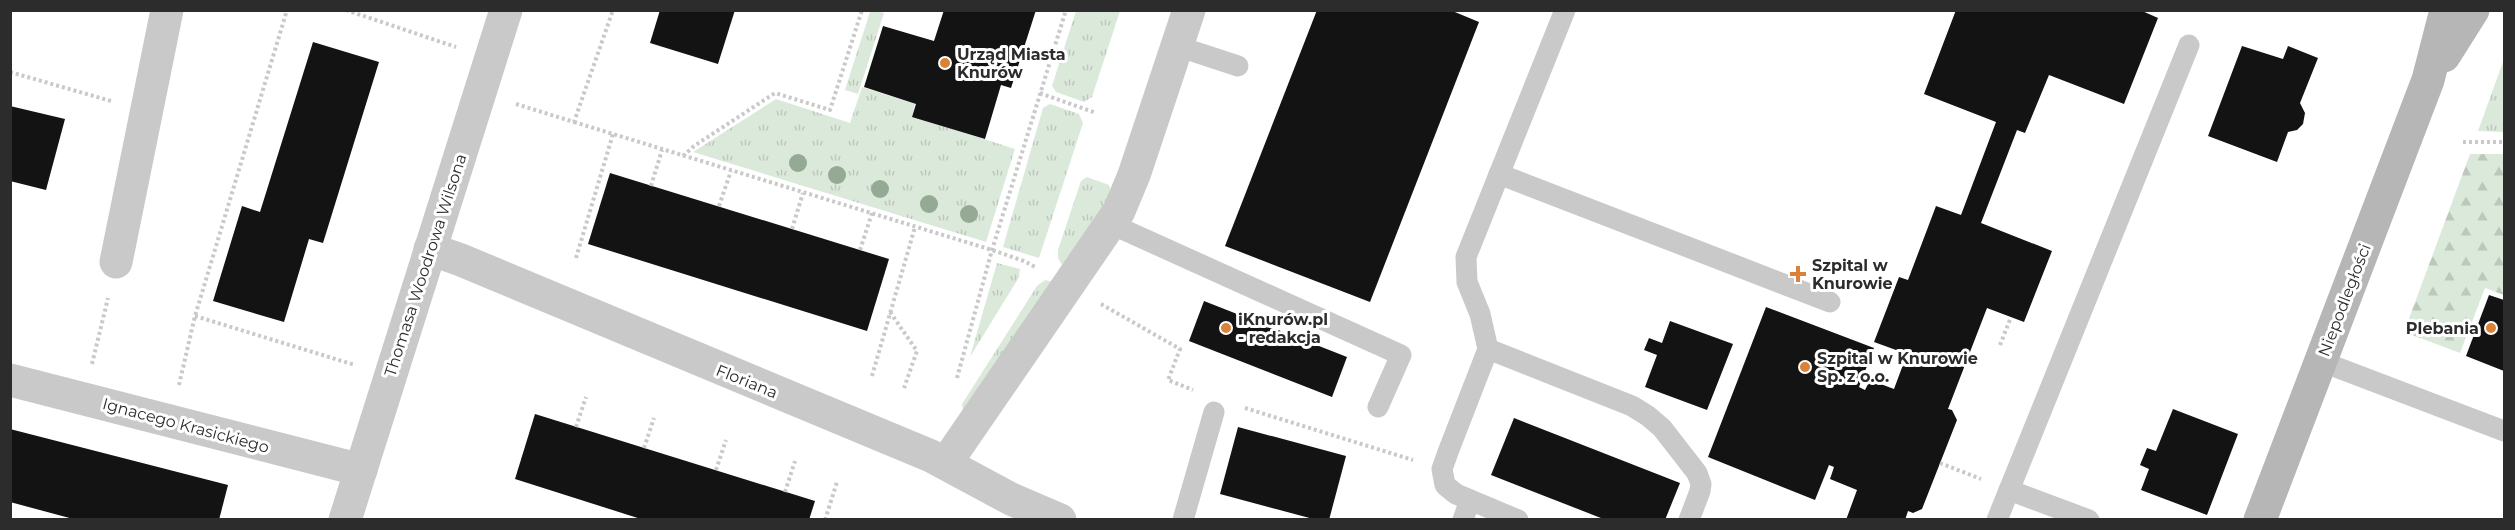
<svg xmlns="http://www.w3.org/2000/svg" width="2515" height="530" font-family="Montserrat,sans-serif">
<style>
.grass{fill:url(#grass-tufts)}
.forest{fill:url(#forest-firs)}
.building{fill:#131313}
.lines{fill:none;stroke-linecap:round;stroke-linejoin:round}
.path{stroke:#c9c9c9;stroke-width:4;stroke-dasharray:3 3;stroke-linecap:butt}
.service{stroke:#c9c9c9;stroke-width:21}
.minor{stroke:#c9c9c9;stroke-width:33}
.tertiary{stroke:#c9c9c9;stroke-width:33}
.secondary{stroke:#b6b6b6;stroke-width:33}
.tree{fill:#94aa95}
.poi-dot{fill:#da8238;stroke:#fff;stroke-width:2}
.labels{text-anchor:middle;stroke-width:6;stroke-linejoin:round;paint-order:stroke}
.poi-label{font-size:16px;font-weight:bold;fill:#2c2c2c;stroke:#fff;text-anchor:start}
.street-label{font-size:16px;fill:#2c2c2c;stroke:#fff}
</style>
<defs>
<pattern id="grass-tufts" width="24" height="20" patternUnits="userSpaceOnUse" patternTransform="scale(1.5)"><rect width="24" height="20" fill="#dbe9db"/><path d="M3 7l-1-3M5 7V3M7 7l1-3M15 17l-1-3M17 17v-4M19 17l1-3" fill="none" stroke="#bcc8bc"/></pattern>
<pattern id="forest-firs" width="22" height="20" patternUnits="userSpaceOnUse" patternTransform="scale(1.5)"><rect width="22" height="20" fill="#dbe9db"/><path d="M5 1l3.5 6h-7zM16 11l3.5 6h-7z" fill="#bcc8bc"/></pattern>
</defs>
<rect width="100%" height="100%" fill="#fff"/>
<g class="grass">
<path d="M877,11l7,2 -26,81 -13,-4 25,-78z"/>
<path d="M1076,11h44l-28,86 -8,5 -28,-10 -4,-6z"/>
<path d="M2504,59v73l-26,-1z"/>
<path d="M862,87l53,17 -3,12 103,33 -29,93 -293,-90 83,-53 74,24z"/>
<path d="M1050,104l29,10 4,9 -44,135 -36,-11 40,-139z"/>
<path d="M1087,177l22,8 2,7 -7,15 -41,60 -5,-9v-8l23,-69z"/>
<path d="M997,263l23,6 -1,8 -49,80z"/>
<path d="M1045,280l8,2 -90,130 -1,-8 75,-118z"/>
</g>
<path class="forest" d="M2470,154h34v141l-19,-7 -25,65 -56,-21z"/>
<g class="building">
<path d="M660,10h75l-17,54 -68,-21z"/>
<path d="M944,10h92l-25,78 -10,-3 -16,54 -73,-22 4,-13 -52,-17 19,-61 51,15z"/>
<path d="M1317,10h133l29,12 -109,280 -145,-56z"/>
<path d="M1956,10h184l18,8 -34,86 -75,-29 -24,58 -8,-3 -36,93 71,28 -28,71 -37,-14 -39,101 4,1 5,10 -35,89 -9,4 -5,-2 -3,9h-59l11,-30 -27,-11 4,-12 -5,-2 -14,35 -107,-43 58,-150 108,41 -15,39 6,3 5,-10 24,9 13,-35 -33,-12 25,-65 9,3 28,-74 25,9 35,-93 -72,-28z"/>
<path d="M313,42l66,20 -56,181 -14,-4 -25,83 -71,-21 29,-95 18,6z"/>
<path d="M2242,46l41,13 5,-13 30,12 -18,45 5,10 -2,11 -6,6 -9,2 -11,30 -69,-26z"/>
<path d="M10,106l55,13 -19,71 -36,-9z"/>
<path d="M610,173l279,86 -22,72 -279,-87z"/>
<path d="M2489,295l15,5v71l-38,-15z"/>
<path d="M1204,301l143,56 -15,40 -143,-56z"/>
<path d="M1670,321l63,23 -26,66 -62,-23 12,-32 -13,-5 5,-12 13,5z"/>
<path d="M2173,409l65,25 -31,81 -66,-25 8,-21 -9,-4 7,-17 9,3z"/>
<path d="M535,414l280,87 -6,19h-165l-129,-41z"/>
<path d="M1514,418l166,65 -15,37h-59l-115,-45z"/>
<path d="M1238,427l108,29 -17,64h-12l-97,-26z"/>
<path d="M10,429l218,56 -9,35h-142l-67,-18z"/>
</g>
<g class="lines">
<g class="path">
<path d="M346,10l110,37"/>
<path d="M10,72l101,29"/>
<path d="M1040,93l56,20"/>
<path d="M516,104l58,18 39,-112"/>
<path d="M574,122l418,128 32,11 13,7"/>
<path d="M2463,142h41"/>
<path d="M683,156l11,-10 81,-53 55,17 32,-100"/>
<path d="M651,186l11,-36"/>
<path d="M719,206l12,-35"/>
<path d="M792,229l11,-36"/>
<path d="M860,250l12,-37"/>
<path d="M576,258l37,-124"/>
<path d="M1101,304l79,45 -12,31 25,10"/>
<path d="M890,312l27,39 -13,37"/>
<path d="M195,316l160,49"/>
<path d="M2000,345l11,-28"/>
<path d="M92,364l16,-66"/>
<path d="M872,376l43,-149"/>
<path d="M957,378l35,-128 74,-240"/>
<path d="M179,385l16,-69 92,-306"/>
<path d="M1245,408l168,52"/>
<path d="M576,427l10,-30"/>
<path d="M644,448l10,-30"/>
<path d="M1940,463l41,16"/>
<path d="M716,470l10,-30"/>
<path d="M785,492l10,-31"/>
<path d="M825,520l12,-38"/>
</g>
<g class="service">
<path d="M1565,10l-99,247 1,25 13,32 8,35 144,57 16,10 14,12 35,45 4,11 -1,7 -11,29"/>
<path d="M1177,46l61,20"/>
<path d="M1499,174l331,128"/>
<path d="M1111,224l290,131 -23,52"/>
<path d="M1488,349l-40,103 -6,17 3,16 11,9 62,26"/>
<path d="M2320,361l184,70"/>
<path d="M2009,490l80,30"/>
<path d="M1183,520l31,-108"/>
<path d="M1463,520l7,-20"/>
<path d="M1997,520l192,-475"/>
</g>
<g class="minor">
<path d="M430,249l31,11 470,196 80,43 49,21"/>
<path d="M116,262l51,-252"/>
<path d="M10,380l351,90"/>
<path d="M946,463l173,-252 15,-36 55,-165"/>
</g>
<path class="tertiary" d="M345,520l161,-510"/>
<g class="secondary">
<path d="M2444,56l29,-46"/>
<path d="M2260,520l168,-440 18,-70"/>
</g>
</g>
<g class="tree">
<circle cx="798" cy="163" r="9"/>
<circle cx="837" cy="175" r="9"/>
<circle cx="880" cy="189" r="9"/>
<circle cx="929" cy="204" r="9"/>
<circle cx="969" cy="214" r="9"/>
</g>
<g class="poi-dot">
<circle cx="945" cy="63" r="6"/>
<path d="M1795 265h6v6h6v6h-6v6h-6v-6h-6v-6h6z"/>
<circle cx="1226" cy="328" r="6"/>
<circle cx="2491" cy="328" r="6"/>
<circle cx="1805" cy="367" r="6"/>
</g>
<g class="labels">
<g class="poi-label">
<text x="957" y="60">Urząd Miasta<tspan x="957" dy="18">Knurów</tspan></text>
<text x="1812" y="271">Szpital w<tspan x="1812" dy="18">Knurowie</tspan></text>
<text x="1238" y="325">iKnurów.pl<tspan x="1238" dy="18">- redakcja</tspan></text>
<text x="2479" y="334" text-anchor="end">Plebania</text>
<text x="1817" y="364">Szpital w Knurowie<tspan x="1817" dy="18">Sp. z o.o.</tspan></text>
</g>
<g class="street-label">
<text transform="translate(425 265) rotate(-72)" y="6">Thomasa Woodrowa Wilsona</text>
<text transform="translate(2344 300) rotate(-69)" y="6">Niepodległości</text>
<text transform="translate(747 381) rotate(22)" y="6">Floriana</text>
<text transform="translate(186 425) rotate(15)" y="6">Ignacego Krasickiego</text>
</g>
</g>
<rect width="2515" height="530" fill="none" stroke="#2c2c2c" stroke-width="24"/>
</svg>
